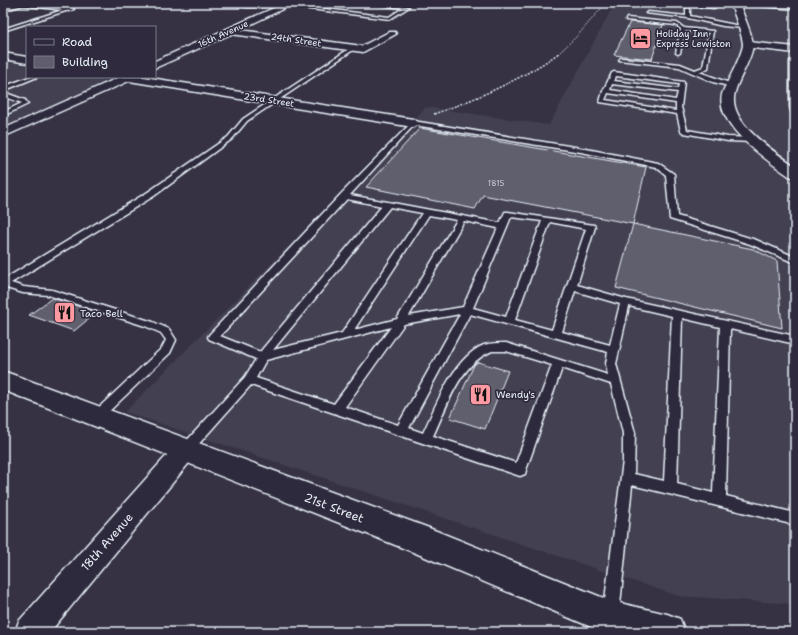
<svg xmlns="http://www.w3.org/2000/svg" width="798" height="635" font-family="'Shantell Sans',sans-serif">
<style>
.built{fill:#433f51}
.building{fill:#605e6e;stroke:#e8f1f8}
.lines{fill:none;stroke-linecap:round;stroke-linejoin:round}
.service-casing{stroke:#e8f1f8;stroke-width:3}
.minor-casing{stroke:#e8f1f8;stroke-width:3}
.tertiary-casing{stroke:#e8f1f8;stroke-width:3}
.primary-casing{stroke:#e8f1f8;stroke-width:3}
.path-far1{stroke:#e8f1f8;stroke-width:1;stroke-dasharray:1.5 1.5;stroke-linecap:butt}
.path{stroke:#e8f1f8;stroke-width:1.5;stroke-dasharray:2 1.5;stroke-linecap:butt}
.service{fill:#2f2a3d;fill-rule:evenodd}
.minor{fill:#2f2a3d;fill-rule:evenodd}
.tertiary{fill:#2f2a3d;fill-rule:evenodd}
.primary{fill:#2f2a3d;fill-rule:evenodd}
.labels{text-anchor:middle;stroke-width:3.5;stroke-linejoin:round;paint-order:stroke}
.number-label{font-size:8px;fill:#c6ccd6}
.far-street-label{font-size:9px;fill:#e8f1f8;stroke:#2f2a3d}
.far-poi-label{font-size:9px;fill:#e8f1f8;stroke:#2f2a3d;text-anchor:start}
.poi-label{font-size:10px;fill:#e8f1f8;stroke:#2f2a3d;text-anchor:start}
.near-street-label{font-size:12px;fill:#e8f1f8;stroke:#2f2a3d}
</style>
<rect width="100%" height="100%" fill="#363244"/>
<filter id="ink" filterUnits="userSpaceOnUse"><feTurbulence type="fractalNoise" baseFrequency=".025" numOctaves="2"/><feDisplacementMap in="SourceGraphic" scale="8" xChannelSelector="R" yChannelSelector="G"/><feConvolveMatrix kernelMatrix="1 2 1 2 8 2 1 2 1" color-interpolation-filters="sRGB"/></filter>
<g filter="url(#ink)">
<g class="built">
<path d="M618,3h177v601l-117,-8 -553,-184 301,-305 123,18 62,-115z"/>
<path d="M3,61l24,5v11h59l21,4v2l-104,44z"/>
</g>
<g class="building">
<path d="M630,22l33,3 -11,34 -38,-4z"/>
<path d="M420,128l226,39 -13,57 -150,-29 -8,14 -109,-22z"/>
<path d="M633,224l120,25 24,12 5,67 -166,-40z"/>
<path d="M52,298l45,14 -23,19 -45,-16z"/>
<path d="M478,362l30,9 -23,58 -35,-11 24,-53z"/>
</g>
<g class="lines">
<defs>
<g id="service">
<path d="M219,3l28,2 39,-1 103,13 14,-9 -37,-5 43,4 -19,12 -104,-13 -39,1z"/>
<path d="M665,3h28l18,3 -1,-3h4l2,4 -2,1z"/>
<path d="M736,3l59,4v2l-57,-5z"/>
<path d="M69,8l3,1 -69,22v-2z"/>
<path d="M688,8l2,1v7l55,11 -2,1 -20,-2 -35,-8 -42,-5 2,-1 38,4v-7z"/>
<path d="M627,18l50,5 7,5 29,3 -5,37 -9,4 36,13 -3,2 -19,-5 -34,-15 -60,-7 2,-2 59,6 15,6 8,-3 6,-34 -24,-2 -5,22 -2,1 -2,-1 5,-24 -5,-4 -50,-5z"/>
<path d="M352,47l4,1 -109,73 -15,18 -78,57 -143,87 13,4 28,3 101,32 16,7 7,11 -6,13 -69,66 -4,2 -4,-2 -2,-3 2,-3 69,-65 4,-8 -5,-7 -16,-7 -97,-31 -25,-2 -20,-6v-7l145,-88 80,-55 15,-18z"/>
<path d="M795,59v57l-3,-2 -2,-7v-46z"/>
<path d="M614,72l70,10 -3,25 6,23 41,7 25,1 3,2 -3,2 -25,-1 -44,-8 -3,-2 -4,-17 -77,-12 3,-11 9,-18zM616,76l63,8 -1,5 -64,-8zM612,84l66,8 -2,8 -66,-10zM608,93l68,10v8l-71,-11z"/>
<path d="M29,77h8l-34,14v-4z"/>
<path d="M3,92l22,8 3,4 -25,12v-4l19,-9 -19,-7z"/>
<path d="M413,121l168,27 77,15 16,11 3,42 79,24 39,17v6l-45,-19 -80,-25 -4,-44 -10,-8 -75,-15 -167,-27 -64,70 150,28 5,-11h3l86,13 1,2 -18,58 49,14 169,37v8l-65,-15 -4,167 69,17v12l-163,-40 -13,130 -2,6 -6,2 -6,-2 -2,-6 20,-154v-28l-12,-49 -49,-16 -36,102 -1,4 -5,2 -269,-91 -62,70 -4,1 -4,-1 -2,-4 2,-4 64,-70 11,-18 -47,-20 -1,-2 1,-2 132,-141zM347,199l35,7 -122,146 -40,-16zM390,207l32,6 -80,120 -69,17zM429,215l28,5 -60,99 -43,11zM511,217l31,4 -36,96 -33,-9zM464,221l34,7 -35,79 -54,9zM550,222l36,7 -34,101 -37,-10zM575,291l45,13 -10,41 -48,-13zM629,306l43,10 -8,165 -30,-7 1,-41 -19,-69zM460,314l-62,111 -53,-18 59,-83zM470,314l138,38 -2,12 2,11 -102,-32c-7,0 -15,0 -22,2 -31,13 -47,59 -61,88l-14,-5zM682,318l38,9 -7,166 -36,-9zM391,327l-57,77 -78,-26 10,-18zM492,351h14l46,14 -36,98 -83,-27c14,-29 26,-72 59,-85z"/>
</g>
<g id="minor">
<path d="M15,3h24l31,4 4,2 -4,2 -47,-6 -20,6v-4z"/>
<path d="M285,3h10l-56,27 123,16 27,-14h6l1,2 -33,18 -132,-18 -76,34v-7z"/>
<path d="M748,42l47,5v6l-50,-6 -1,-2z"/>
<path d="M3,53l24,4v6l-24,-4z"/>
<path d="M120,77h24l269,42 6,4 -6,4 -284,-46 -126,56v-8z"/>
<path d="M185,441l8,3 4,7 -4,7 -143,174h-35l4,-11 158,-177z"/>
</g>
<path id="tertiary" d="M731,3h8c3,9 15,35 14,43 -3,17 -14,31 -18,46 -9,30 40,60 60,74v12l-6,-2c-21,-15 -81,-55 -65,-87 4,-8 19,-36 19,-45 -1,-11 -9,-29 -12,-41z"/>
<path id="primary" d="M3,371l426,157 182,73 56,13 13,5 5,13h-82l-185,-78 -415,-164z"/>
</defs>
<use href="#service" class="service-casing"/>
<use href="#minor" class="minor-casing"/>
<use href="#tertiary" class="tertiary-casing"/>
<use href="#primary" class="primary-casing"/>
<path class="path-far1" d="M558,54l20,-19 28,-32"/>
<path class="path" d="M434,114c44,-16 87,-34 125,-61"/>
<use href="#service" class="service"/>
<use href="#minor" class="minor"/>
<use href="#tertiary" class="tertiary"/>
<use href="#primary" class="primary"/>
</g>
</g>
<defs>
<symbol id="hotel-square" viewBox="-11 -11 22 22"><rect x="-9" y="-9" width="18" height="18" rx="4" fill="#ff9aa2" stroke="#2f2a3d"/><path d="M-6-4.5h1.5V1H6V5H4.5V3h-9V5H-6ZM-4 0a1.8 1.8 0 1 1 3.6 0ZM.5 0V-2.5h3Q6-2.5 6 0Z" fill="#111"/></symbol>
<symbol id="restaurant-square" viewBox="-11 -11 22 22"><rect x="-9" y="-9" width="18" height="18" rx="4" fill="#ff9aa2" stroke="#2f2a3d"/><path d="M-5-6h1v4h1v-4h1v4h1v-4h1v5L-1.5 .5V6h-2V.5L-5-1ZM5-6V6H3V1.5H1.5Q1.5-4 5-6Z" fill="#111"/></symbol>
</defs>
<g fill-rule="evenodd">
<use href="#hotel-square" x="628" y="26" width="25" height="25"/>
<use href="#restaurant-square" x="52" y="300" width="25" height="25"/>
<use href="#restaurant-square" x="468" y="382" width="25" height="25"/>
</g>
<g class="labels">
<g class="number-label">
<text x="496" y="186">1815</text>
</g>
<g class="far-street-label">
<text transform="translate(223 34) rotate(-24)" y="3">16th Avenue</text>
<text transform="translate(296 40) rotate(8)" y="3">24th Street</text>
<text transform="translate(269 100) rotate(9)" y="3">23rd Street</text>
</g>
<g class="far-poi-label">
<text x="656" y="37">Holiday Inn<tspan x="656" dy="10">Express Lewiston</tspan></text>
</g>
<g class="poi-label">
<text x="80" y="317">Taco Bell</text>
<text x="496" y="398">Wendy's</text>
</g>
<g class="near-street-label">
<text transform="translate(334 508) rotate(21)" y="4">21st Street</text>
<text transform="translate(107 542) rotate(-49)" y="4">18th Avenue</text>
</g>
</g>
<rect width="798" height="635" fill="none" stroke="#2f2a3d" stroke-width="16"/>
<rect x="8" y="8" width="782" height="619" fill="none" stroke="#e8f1f8" stroke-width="1.5" filter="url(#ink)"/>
<rect x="26" y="26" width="130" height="52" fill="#2f2a3d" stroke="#797a88"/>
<rect x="34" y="39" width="20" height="6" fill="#2f2a3d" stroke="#797a88"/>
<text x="62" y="46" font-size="12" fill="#e8f1f8">Road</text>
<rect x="34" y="56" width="20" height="12" fill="#605e6e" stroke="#797a88"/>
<text x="62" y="66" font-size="12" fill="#e8f1f8">Building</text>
</svg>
